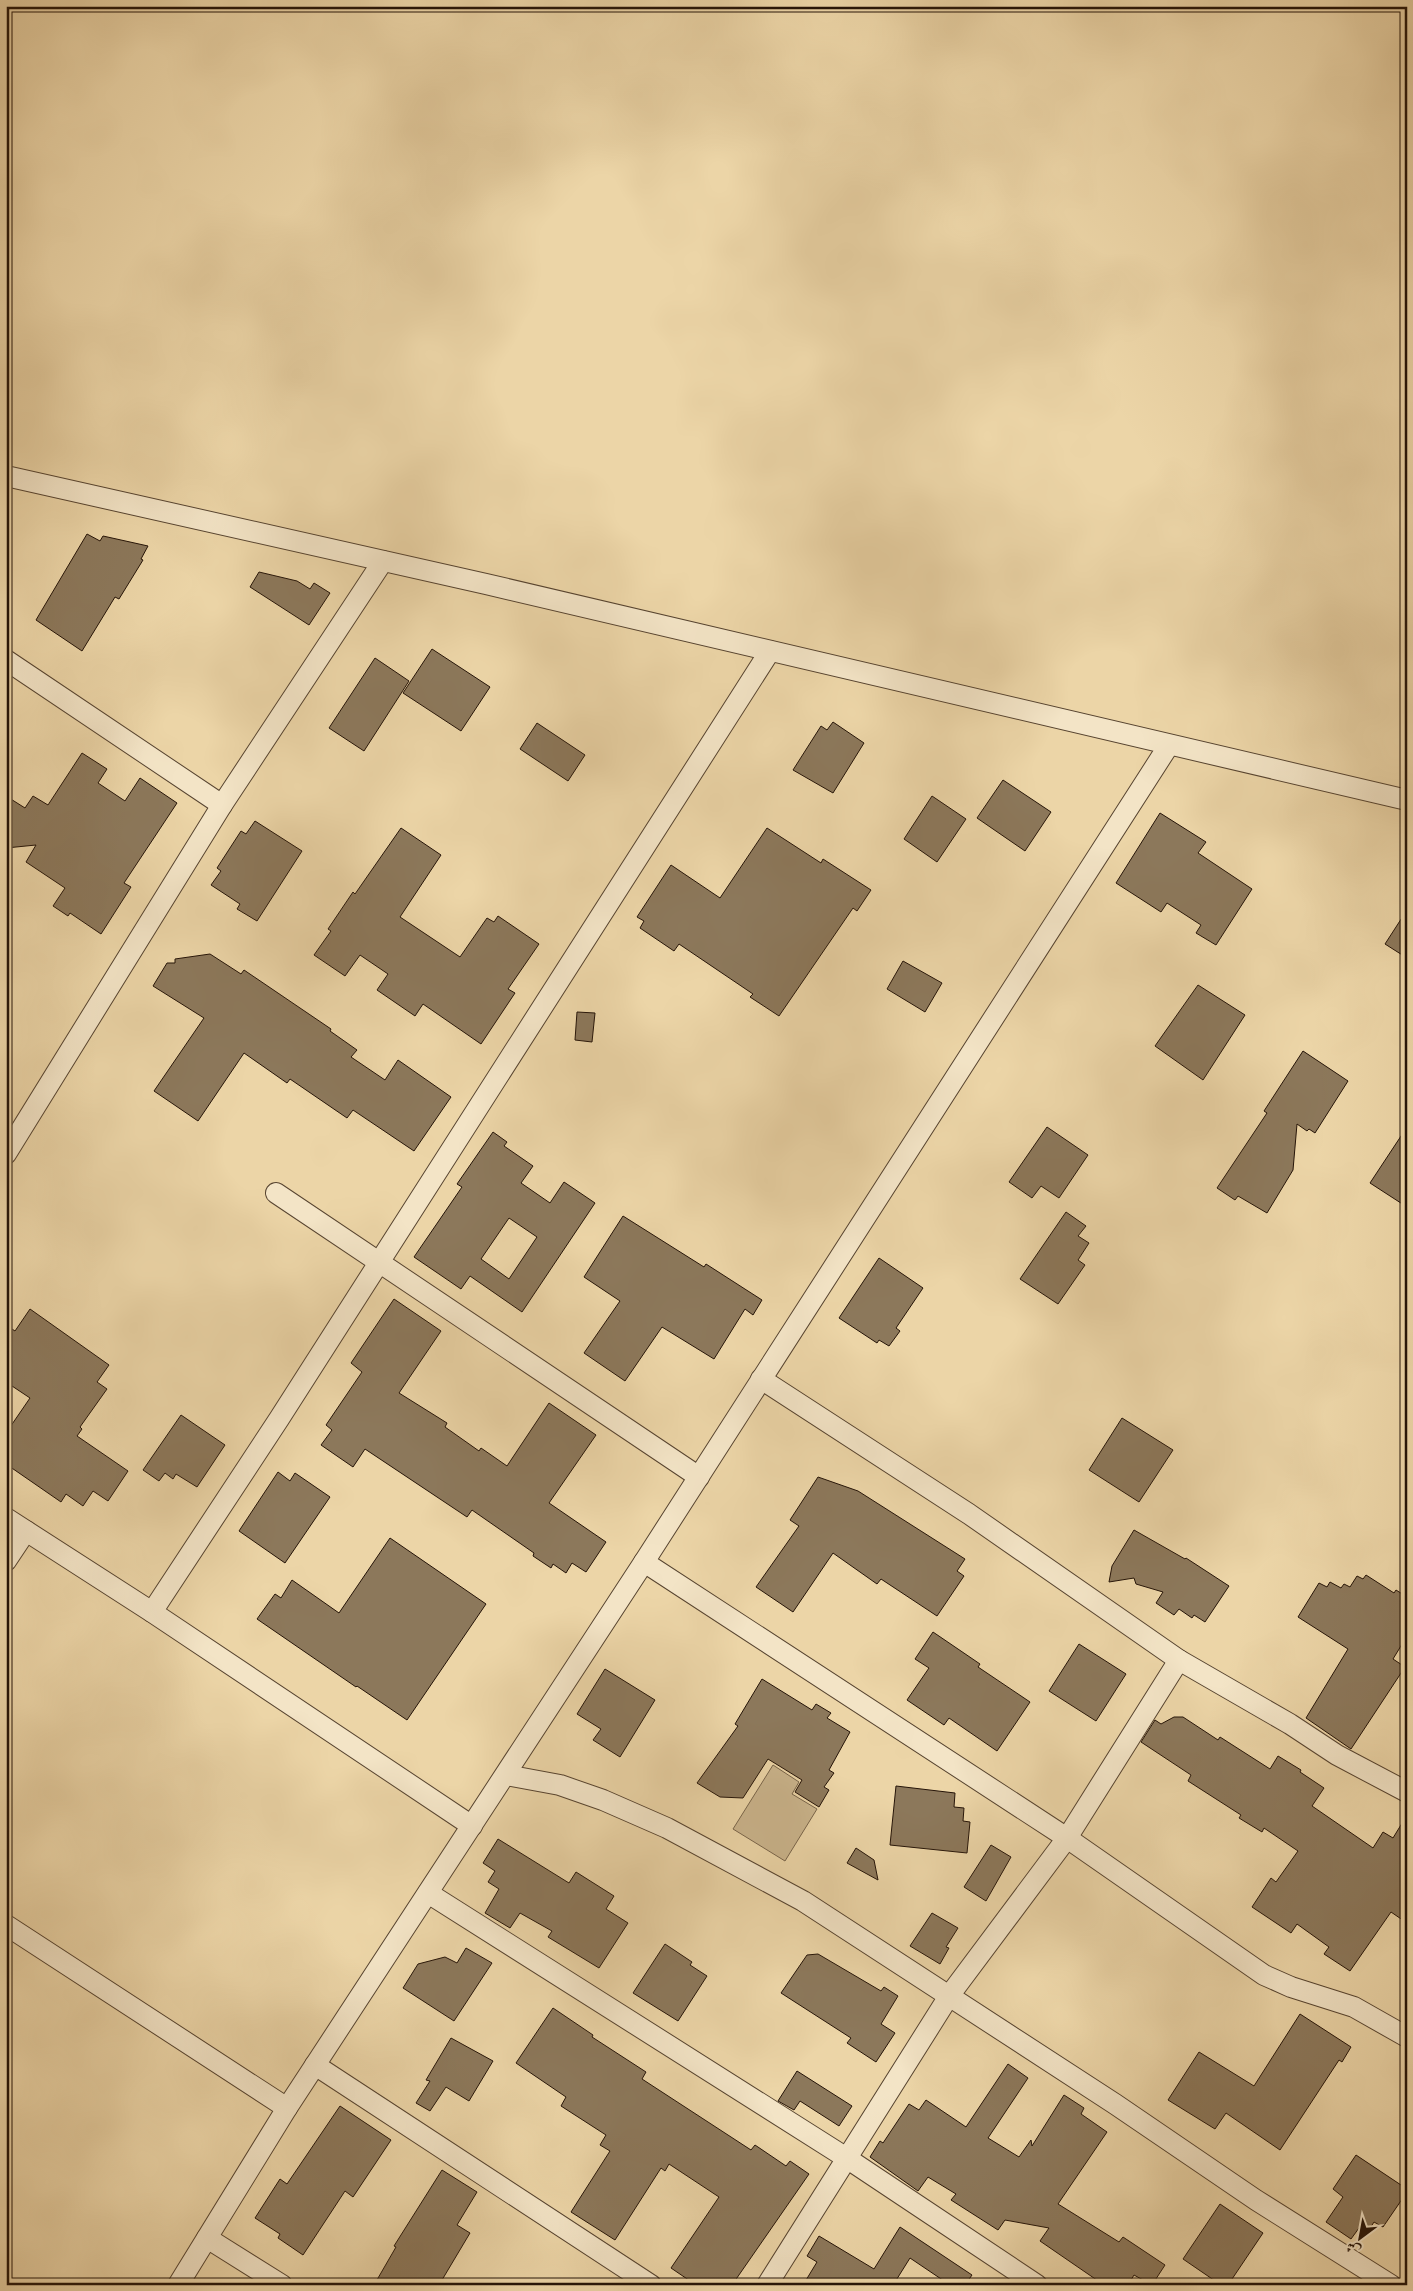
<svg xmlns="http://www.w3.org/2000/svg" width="1413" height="2291" font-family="'Gentium Book Plus',Amiri,serif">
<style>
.green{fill:#cab48c;stroke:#78644a}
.building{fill:#8c785b;stroke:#251408;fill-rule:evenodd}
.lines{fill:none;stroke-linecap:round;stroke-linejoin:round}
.minor-casing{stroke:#574430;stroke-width:22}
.minor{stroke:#f3e4c6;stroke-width:20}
</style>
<rect width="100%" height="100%" fill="#ecd5a7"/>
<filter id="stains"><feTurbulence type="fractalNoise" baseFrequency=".004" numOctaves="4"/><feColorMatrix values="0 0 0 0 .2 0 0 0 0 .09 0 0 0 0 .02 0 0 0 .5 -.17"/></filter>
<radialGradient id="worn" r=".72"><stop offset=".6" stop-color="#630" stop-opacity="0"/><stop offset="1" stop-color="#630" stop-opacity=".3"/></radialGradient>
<path class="green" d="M773,1765l26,17 -7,12 25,15 -32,52 -52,-32z"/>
<g class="building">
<path d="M87,534l13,7 3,-5 45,10 -7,13 2,1 -24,39 -4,-2 -33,54 -46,-31z"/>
<path d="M259,572l38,9 13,8 4,-6 16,10 -21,32 -59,-38z"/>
<path d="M432,649l58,38 -29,44 -58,-38z"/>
<path d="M375,658l34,23 -45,70 -35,-23z"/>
<path d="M833,722l31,21 -31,50 -40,-23 28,-44 6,4z"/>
<path d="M537,723l48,32 -17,26 -48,-32z"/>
<path d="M82,753l25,16 -9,14 27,18 15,-23 37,25 -53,80 7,4 -30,47 -31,-21 -2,3 -15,-10 12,-18 -39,-26 10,-17 -30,3v-52l19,12 8,-12 15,9z"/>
<path d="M1003,780l48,32 -26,39 -48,-33z"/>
<path d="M932,796l34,23 -29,43 -33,-23z"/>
<path d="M1160,813l46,29 -8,11 54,36 -36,56 -20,-12 5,-8 -34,-22 -6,9 -45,-29z"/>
<path d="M255,821l47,30 -45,70 -20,-12 3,-5 -29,-19 10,-14 -4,-3 24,-37 5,3z"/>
<path d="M401,828l40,27 -41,62 60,40 27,-39 7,4 4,-6 41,28 -31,45 7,4 -34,51 -58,-40 -8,12 -38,-26 11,-16 -28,-19 -15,21 -31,-21 17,-24 -3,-2 25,-37 2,2z"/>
<path d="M767,828l54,35 2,-4 48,31 -14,21 -4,-3 -74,108 -29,-19 3,-3 -74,-50 -5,7 -34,-23 4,-7 -7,-4 34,-52 49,33z"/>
<path d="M1407,910v48l-22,-14z"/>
<path d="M210,954l31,20 3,-4 87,59 -1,2 27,19 -6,7 34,23 13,-20 53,37 -37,54 -61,-41 -6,8 -57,-39 -3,4 -43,-30 -46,68 -44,-30 50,-73 -51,-32 14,-23h8v-4z"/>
<path d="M903,961l39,22 -17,29 -38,-23z"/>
<path d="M1198,985l47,30 -42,65 -48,-34z"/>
<path d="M577,1012l18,1 -3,29 -17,-2z"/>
<path d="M1303,1051l45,30 -33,52 -6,-4 -2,2 -10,-7 -4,46 -26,43 -29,-17 -3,4 -18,-12 50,-75 -3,-2z"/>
<path d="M1047,1127l41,28 -29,43 -18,-12 -9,12 -23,-16z"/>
<path d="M1407,1127v80l-37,-24z"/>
<path d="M493,1132l14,10 -3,4 29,20 -12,17 29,20 14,-21 31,21 -73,109 -52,-36 -9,13 -47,-32 48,-70 -5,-3zM509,1218l28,19 -28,42 -28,-20z"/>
<path d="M1066,1212l20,14 -8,10 11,7 -11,17 7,5 -27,39 -38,-25z"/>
<path d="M623,1216l81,51 2,-3 56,36 -9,15 -8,-6 -31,50 -52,-32 -37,54 -41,-28 36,-52 -36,-24z"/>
<path d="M879,1258l44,30 -27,40 4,3 -11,15 -10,-6 -2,3 -38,-25z"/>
<path d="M394,1299l47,32 -42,62 48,30 -2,4 34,24 2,-3 26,18 42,-63 47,32 -47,68 57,39 -20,30 -14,-9 -6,10 -13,-9 -2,4 -18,-12 1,-3 -62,-43 -5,7 -102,-68 -12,18 -32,-22 11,-15 -6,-5 36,-53 -11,-9z"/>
<path d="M30,1309l79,56 -12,17 10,7 -27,38 2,2 -5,7 51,35 -20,30 -15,-10 -10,15 -17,-12 -5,8 -55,-38v-31l24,-35 -24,-16v-57l9,6z"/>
<path d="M181,1415l44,30 -28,42 -21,-13 -3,5 -8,-6 -6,8 -16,-11z"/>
<path d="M1122,1418l51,32 -34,52 -50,-32z"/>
<path d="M278,1472l12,9 5,-8 35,24 -45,66 -46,-32z"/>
<path d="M818,1477l40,14 107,68 -8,12 7,5 -27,40 -56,-37 -4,5 -44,-31 -40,59 -37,-25 43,-61 -9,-6z"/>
<path d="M1134,1530l51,29 1,-1 43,28 -24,36 -11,-7 -2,3 -13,-9 -5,6 -18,-12 7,-11 -27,-8 -2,-6 -25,4 3,-16z"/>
<path d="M390,1538l96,66 -79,116 -50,-34 -1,1 -99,-68 18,-25 6,4 11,-18 47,33z"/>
<path d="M1366,1575l28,18 2,-3 11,7v39l-14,23 12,8 -54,82 -45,-31 42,-69 -50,-32 21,-34 8,4 3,-5 11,6 3,-4 6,3 7,-11 6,3z"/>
<path d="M933,1632l47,32 -2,3 52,35 -33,49 -48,-33 -5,7 -37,-25 22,-32 -14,-9z"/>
<path d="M1079,1644l47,30 -30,47 -47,-30z"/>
<path d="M605,1669l50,31 -35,57 -27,-17 8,-11 -24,-15z"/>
<path d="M762,1679l50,31 4,-6 15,9 -4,5 23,14 -21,38 5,3 -10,14 5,3 -10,17 -24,-15 7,-12 -34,-21 -25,39 -23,-1 -23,-14 41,-57 -3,-2z"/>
<path d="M1174,1717h9l35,23 2,-3 50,32 8,-13 23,14 -1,2 24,16 -12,18 61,42 10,-16 10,6 14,-23v108l-16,-11 -41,59 -26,-17 5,-7 -32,-23 -6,9 -39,-26 19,-29 5,4 22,-31 -34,-23 -2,4 -23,-14 2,-3 -53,-34 3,-6 -50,-33 14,-22 6,4z"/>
<path d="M896,1786l59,7 -1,14 10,1 -1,13 7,1 -3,31 -77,-8z"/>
<path d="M498,1839l71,44 7,-11 38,24 -8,13 22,14 -29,45 -51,-31 4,-6 -32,-18 -10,15 -25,-15 14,-24 -11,-7 7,-11 -12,-8z"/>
<path d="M991,1845l20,12 -25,44 -22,-14z"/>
<path d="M856,1848l18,12 4,20 -31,-17z"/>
<path d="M932,1913l26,15 -12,19 3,1 -9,16 -30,-18z"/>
<path d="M665,1944l27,18 -2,3 17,11 -29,45 -45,-28z"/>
<path d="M466,1948l26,15 -38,58 -51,-33 15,-24 27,-7 12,6z"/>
<path d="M818,1954l63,37 3,-4 14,9 -17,28 14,9 -19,29 -29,-19 4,-5 -70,-45 26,-38z"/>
<path d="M553,2008l40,27 -1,2 54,35 -4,7 109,71 4,-5 31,21 4,-5 19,13 -77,111h-36l-25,-17 48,-71 -50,-33 -4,7 -4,-3 -46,72 -44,-28 39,-61 -10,-6 6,-10 -45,-29 5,-9 -50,-34z"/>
<path d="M1300,2014l51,33 -9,15 -3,-2 -59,90 -54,-37 -11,16 -47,-29 31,-48 55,34z"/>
<path d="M451,2038l42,23 -24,40 -23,-14 -16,24 -14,-8 14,-22 -4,-1z"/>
<path d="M1008,2064l20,14 -40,60 31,19 12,-17 1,6 32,-51 20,13 -3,6 26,18 -49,72 61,38 4,-5 42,28 -13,20 -18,-10 -6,10h-24l-64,-44 9,-13 -44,-8 -7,10 -47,-30 5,-6 -28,-17 -10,14 -48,-34 10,-16 3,2 26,-39 10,6 7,-10 40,27z"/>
<path d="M797,2071l55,35 -13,20 -39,-25 -6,9 -16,-9z"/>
<path d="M340,2106l51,34 -38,57 -8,-6 -42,64 -25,-17 2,-4 -25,-16 25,-39 7,5z"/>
<path d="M1356,2155l51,34v3l-24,35 -9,-5 -7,11 -8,-5 -8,11 -25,-17 17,-25 -10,-8z"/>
<path d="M442,2170l35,22 -20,33 13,8 -31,52h-65l22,-38 -2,-1z"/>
<path d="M1220,2204l43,29 -35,52h-7l-38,-26z"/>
<path d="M900,2227l72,48 -7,10h-15l-40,-27 -15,24 5,3h-97l14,-23 -10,-6 12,-20 55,33z"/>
</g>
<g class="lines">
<defs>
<g id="minor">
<path d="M6,476l480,108 921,216"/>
<path d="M6,660l216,145"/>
<path d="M6,1154l216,-349 161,-244"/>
<path d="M276,1193l423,284"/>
<path d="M761,1379l208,135 210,146 111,64 47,31 70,37"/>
<path d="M6,1518l146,94 320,214"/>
<path d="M6,1561l20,-30"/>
<path d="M644,1562l423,276 197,137 27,12 63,20 53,30"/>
<path d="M152,1612l127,-193 491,-768"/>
<path d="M506,1775l54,10 43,15 64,28 136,73 312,203 141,96 135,85"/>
<path d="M428,1893l417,264 192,128"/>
<path d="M6,1925l281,183"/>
<path d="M315,2065l336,220"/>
<path d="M207,2238l75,47"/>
<path d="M178,2285l109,-177 357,-546 525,-817"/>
<path d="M767,2285l182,-289 118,-158 112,-178"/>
</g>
</defs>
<use href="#minor" class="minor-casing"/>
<use href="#minor" class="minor"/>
</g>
<rect width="1413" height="2291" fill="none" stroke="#ecd5a7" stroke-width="25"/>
<rect x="8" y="8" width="1398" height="2276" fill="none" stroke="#251408" stroke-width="2.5"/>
<rect x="12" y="12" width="1388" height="2266" fill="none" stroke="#251408"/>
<g transform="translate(1360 2238) rotate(212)" stroke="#f3e4c6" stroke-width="4" paint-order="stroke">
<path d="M0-4L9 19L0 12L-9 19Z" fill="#251408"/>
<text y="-8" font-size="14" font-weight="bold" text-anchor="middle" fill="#251408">ش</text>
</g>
<rect width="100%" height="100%" filter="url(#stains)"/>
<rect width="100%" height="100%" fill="url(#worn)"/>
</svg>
